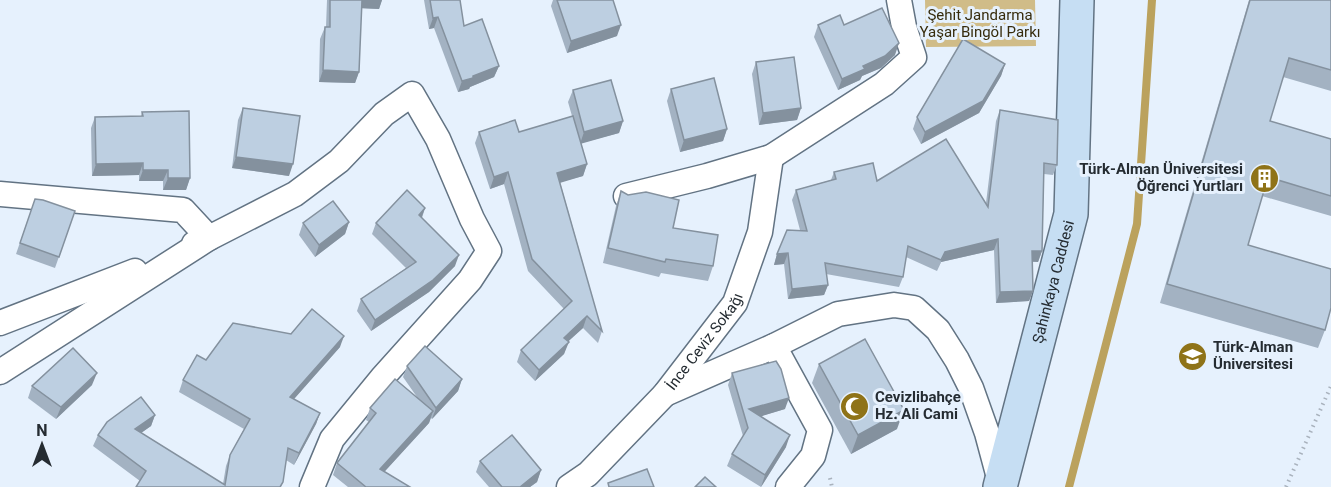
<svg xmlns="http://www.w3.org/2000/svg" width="1331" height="487" font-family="Roboto,sans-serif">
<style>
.green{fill:#d0bc88}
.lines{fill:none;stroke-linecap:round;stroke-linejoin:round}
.stream{stroke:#bba25d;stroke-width:8}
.street-casing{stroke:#627383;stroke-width:27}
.secondary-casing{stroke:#627383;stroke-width:36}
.path{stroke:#a9b2bd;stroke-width:4;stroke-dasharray:1.5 4.5;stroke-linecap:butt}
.street{stroke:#fff;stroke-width:24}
.secondary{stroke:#c6def3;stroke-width:33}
.wall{fill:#a3b2c2}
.shaded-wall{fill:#84919e}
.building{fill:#bdcfe1;stroke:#84919e;stroke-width:1.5}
.labels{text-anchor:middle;stroke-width:6;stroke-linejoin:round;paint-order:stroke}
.park-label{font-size:15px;fill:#372c0d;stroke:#e6f1fd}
.poi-label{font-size:15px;font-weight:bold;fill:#252c32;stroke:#e6f1fd;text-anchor:start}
.street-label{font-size:15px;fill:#252c32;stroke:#e6f1fd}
</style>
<rect width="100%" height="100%" fill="#e6f1fd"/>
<path class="green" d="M925,0h110l1,46 -110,1z"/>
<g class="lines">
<path class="stream" d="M1069,487l68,-263 15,-224"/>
<defs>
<g id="street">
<path d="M0,194l183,16 26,28 -15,6"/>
<path d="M626,196l81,-20 64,-19 113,-73 30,-27 -10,-30 -5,-27"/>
<path d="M0,323l135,-52"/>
<path d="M774,346l46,84 -7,26 -25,31"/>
<path d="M0,372l209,-134 86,-44 44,-33 45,-47 28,-20 26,45 34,80 17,32 -19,29 -88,98 -50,61 -20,48"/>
<path d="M665,394l109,-48 64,-32 56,-9 20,3 24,22 19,30 14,28 16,45 14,52"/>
<path id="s1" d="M569,487l19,-13 77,-80 70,-91 25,-71 11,-75"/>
</g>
<g id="secondary">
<path id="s2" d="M1000,487l71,-273 6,-214"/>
</g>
</defs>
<use href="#street" class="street-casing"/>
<use href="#secondary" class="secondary-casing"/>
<g class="path">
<path d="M830,478l2,9"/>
<path d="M1286,487l45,-101"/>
</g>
<use href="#street" class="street"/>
<use href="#secondary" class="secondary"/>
</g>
<g class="wall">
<path d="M327,0h55l-3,9 -18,-1 -2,64 -4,11 -36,-1 1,-43 5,-12h1z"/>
<path d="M424,0h36l4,26 35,40 -5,11 -24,10 -1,2 -11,3 -24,-64 -5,1z"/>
<path d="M553,0h60l4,36 -50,17 -16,-47z"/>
<path d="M1249,0h82v91l-48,-14 -13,44 61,18v77l-69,-20 -14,49 77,85 -7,18 -158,-45z"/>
<path d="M818,25h26l51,30 -14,13 -19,8 -2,4 -22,10 -24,-53z"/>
<path d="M756,62l45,46 -4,12 -38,5 -7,-51z"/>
<path d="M1005,64l-4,12 -22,37 -58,31 -8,-15 4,-12z"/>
<path d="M671,89l56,40 -4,12 -43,11 -13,-51z"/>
<path d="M573,90l50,31 -4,12 -38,10 6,21 -4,12 -23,6 42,149 -4,12 -15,-15 -15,13 -4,13 -29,27 -18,-19 4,-12 43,-41 -36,-38 -24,-87 -14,5 -15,-46 4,-11h40l53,-16 -4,-14z"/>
<path d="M243,108l46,68 -57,-8 6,-48z"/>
<path d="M1000,110l57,55 -4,10 -9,-1 -2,77 -4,11h-6l1,29 -4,10 -33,2 -2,-53 -53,12 -4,9 -31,-14 -3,20 -4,10 -73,-13 2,11 -4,10 -36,4 -4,-35 -10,1 3,-11 23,-24 -8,-30 4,-10 35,-10 3,-8 152,31 10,-82z"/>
<path d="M142,112l48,66 -4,12h-23v-9h-24v-6l-47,1 -1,-48 4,-11 46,-1z"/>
<path d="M621,191l52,37 40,38 -5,15 -47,-8 -2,4 -56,-14 13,-57z"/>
<path d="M35,199l40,12 -20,57 -39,-14z"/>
<path d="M425,208l-3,10 33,48 -26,26 -58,39 -14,-20 4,-12 45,-31 -34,-34 4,-11z"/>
<path d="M349,222l-4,12 -30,23 -16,-22 4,-12z"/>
<path d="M340,347l-46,52 26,14 -4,11 -22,41 -8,-5 -3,22 -2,5h-145l4,-6 -47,-35 5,-11 57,-20 -4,11 -10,7 82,51 3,-18 4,-11 14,-26 -65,-37 4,-12 23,-20z"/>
<path d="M819,364l78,65 -46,25 -39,-71z"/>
<path d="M407,366l55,13 -4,12 -26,28 -1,-1 -2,5 -45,49 26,15h-62l-15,-12 4,-12 32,-41 -3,-2 4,-12 47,-11 -14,-20z"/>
<path d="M732,373l53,36 -24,7 25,31 -25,40 -34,-21 5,-12 11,-18 -15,-51z"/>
<path d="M92,385l-36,34 -28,-21 4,-12z"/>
<path d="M480,461l61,9 -4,12 -7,5h-41l-13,-15z"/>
</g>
<g class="shaded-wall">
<path d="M361,0h21l-3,9 -22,-1z"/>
<path d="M438,17l-4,11 -5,1 4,-11z"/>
<path d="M621,25l-4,11 -50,17 4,-12z"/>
<path d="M899,43l-4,12 -14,13 -19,8 -2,4 -22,10 4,-11z"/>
<path d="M1005,64l-4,12 -22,37 -58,31 4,-12z"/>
<path d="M499,66l-5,11 -24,10 -1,2 -11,3 4,-11 11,-5z"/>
<path d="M323,70l36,2 -4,11 -36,-1z"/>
<path d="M801,108l-4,12 -38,5 4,-12z"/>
<path d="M623,121l-4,12 -39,11 4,-12z"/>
<path d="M727,129l-4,12 -43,11 4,-12z"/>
<path d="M236,157l57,7 -4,12 -57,-8z"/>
<path d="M143,163l-4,12 -47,1 4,-12z"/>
<path d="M587,164l-4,12 -30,9 4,-12z"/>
<path d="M143,170h25l-5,11h-24z"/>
<path d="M508,172l-4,12 -14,5 4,-12z"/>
<path d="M168,178h22l-4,12h-23z"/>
<path d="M425,208l-4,11 -2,-4z"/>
<path d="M349,222l-4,12 -30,23 4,-12z"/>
<path d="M998,239l-4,11 -53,12 -4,9 8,-19z"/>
<path d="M1032,251h10l-4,11 -10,-1z"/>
<path d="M788,253l-4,11 -10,1 3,-11z"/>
<path d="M459,255l-4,11 -26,26 -58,39 4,-11z"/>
<path d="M828,285l-4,10 -36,4 4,-10z"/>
<path d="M1033,291l-4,10 -33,2 4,-11z"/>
<path d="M587,316l-4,12 -23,21 4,-11z"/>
<path d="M344,336l-4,11 -54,61 4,-11z"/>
<path d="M569,342l-5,12 -29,27 4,-11z"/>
<path d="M97,373l-5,12 -36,34 5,-12z"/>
<path d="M462,379l-4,12 -26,28 4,-11z"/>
<path d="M789,398l-4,11 -39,12 3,-12z"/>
<path d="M904,410l-7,19 -46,25 7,-19z"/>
<path d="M433,411l-4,12 -53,58 4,-12z"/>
<path d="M320,413l-4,11 -22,41 5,-12z"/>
<path d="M155,415l-4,11 -20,14 4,-11z"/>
<path d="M790,435l-4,12 -25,40 4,-12z"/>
<path d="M541,470l-4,12 -7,5h-10z"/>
</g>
<g class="building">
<path d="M330,0h32l-3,72 -36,-2 2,-43h5z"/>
<path d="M430,0h30l4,26 18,-7 17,47 -26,10v2l-11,3 -24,-64 -5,1z"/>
<path d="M557,0h56l8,25 -50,16z"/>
<path d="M1250,0h81v70l-42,-12 -19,63 61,18v57l-63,-19 -20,68 83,24v39l-6,22 -158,-46z"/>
<path d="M882,8l17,35 -14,13 -22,10 2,3 -23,10 -24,-54 22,-10 4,10z"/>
<path d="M963,39l42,25 -22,37 -58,31 -8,-15z"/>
<path d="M794,57l7,51 -38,5 -7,-51z"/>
<path d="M714,78l13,51 -43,11 -13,-51z"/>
<path d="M611,80l12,41 -39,11 -11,-42z"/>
<path d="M243,108l57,8 -7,48 -57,-7z"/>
<path d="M1000,110l58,10 -1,45 -13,-2 -2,88h-10l1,40 -33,1 -2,-53 -53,13 -4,8 -33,-14 -5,31 -78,-14 3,22 -36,4 -4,-36 -11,1 10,-24 20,1 -11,-41 40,-11 -2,-7 39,-9 4,18 69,-42 42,68z"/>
<path d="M189,111l1,67h-22v-8h-25v-7l-47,1 -1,-47 48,-1 -1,-4z"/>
<path d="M573,116l14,48 -30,9 45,158 -15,-15 -23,22 5,4 -30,28 -18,-20 51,-49 -40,-42 -24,-87 -14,5 -15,-45 36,-12 4,12z"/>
<path d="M407,190l18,18 -6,7 40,40 -26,25 -58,40 -14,-21 55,-37 -40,-39z"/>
<path d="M621,191l7,4 18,-3 33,8 -6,28 45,7 -5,31 -47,-7 -1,3 -57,-14z"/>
<path d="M35,199l8,1 32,11 -16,46 -39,-14z"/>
<path d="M333,201l16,21 -30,23 -16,-22z"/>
<path d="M312,309l32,27 -54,61 30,16 -21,40 -11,-5 -5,34 -3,5h-144l10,-16 -48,-36 9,-13 34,-25 14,18 -20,14 90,56 5,-30 20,-36 -67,-39 14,-25 9,5 27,-37 58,11z"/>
<path d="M865,339l39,71 -46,25 -39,-71z"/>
<path d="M425,346l37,33 -26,29 -29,-42z"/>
<path d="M73,348l24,25 -36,34 -29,-21z"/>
<path d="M776,361l5,8 8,29 -40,11 41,26 -25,40 -33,-21 16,-26 -16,-55z"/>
<path d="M395,379l38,32 -53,58 30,18h-44l-29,-24 39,-50 -6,-5z"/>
<path d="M512,435l29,35 -21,17h-18l-22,-26z"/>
<path d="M647,469l7,18h-45l-1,-4z"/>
<path d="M705,477l11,10h-21z"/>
</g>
<defs>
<symbol id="building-disc" viewBox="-11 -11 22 22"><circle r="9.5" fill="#8f7318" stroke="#e6f1fd"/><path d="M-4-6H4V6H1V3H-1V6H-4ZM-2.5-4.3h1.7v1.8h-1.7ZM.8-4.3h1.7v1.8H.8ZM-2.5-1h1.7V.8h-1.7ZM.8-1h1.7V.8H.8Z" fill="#fff"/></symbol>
<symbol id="university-disc" viewBox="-11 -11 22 22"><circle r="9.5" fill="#8f7318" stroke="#e6f1fd"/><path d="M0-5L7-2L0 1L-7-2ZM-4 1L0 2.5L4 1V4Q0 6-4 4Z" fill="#fff"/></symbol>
<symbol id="mosque-disc" viewBox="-11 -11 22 22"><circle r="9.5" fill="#8f7318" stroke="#e6f1fd"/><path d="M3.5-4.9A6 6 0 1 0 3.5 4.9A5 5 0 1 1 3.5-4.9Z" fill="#fff"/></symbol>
</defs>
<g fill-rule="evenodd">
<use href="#building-disc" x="1248" y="162" width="33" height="33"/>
<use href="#university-disc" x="1176" y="340" width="33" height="33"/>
<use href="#mosque-disc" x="838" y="390" width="33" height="33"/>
</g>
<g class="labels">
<g class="park-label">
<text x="980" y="20">Şehit Jandarma<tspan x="980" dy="17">Yaşar Bingöl Parkı</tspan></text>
</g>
<g class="poi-label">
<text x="1243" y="174" text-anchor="end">Türk-Alman Üniversitesi<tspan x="1243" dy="17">Öğrenci Yurtları</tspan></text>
<text x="1213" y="352">Türk-Alman<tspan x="1213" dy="17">Üniversitesi</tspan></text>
<text x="875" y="402">Cevizlibahçe<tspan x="875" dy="17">Hz. Ali Cami</tspan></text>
</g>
<g class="street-label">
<text dy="5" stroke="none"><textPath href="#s2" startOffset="212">Şahinkaya Caddesi</textPath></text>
<text dy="5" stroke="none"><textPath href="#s1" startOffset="200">İnce Ceviz Sokağı</textPath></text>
</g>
</g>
<g transform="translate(42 445)" stroke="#e6f1fd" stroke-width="4.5" paint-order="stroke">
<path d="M0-4.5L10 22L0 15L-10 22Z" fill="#252c32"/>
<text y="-9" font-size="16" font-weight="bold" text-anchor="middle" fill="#252c32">N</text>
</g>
</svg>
